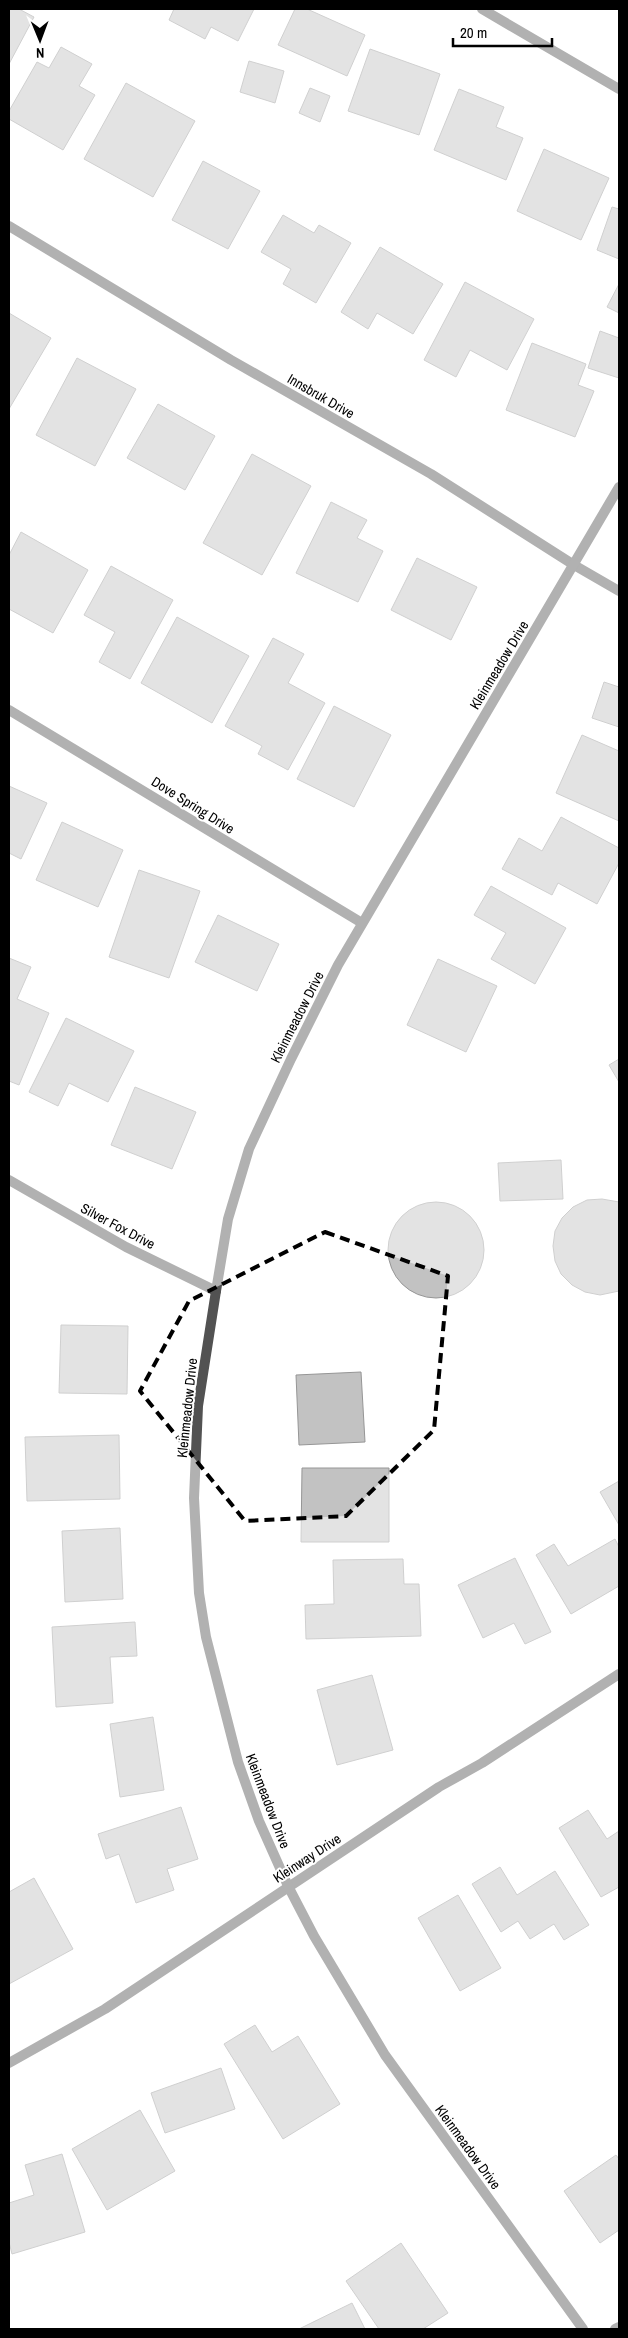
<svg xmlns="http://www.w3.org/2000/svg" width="628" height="2338" font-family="'Archivo Narrow',sans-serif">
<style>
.building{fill:#c2c2c2;stroke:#969696}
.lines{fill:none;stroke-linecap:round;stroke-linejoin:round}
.minor{stroke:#525252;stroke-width:10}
.tertiary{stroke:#525252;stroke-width:10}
.marked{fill:none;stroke:#000;stroke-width:4;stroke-dasharray:10 6;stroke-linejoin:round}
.labels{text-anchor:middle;stroke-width:4;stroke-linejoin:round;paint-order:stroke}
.street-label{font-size:14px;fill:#000;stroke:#fff}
</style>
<rect width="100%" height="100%" fill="#fff"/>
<g class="building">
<path d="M9,9h10l15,8 -25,47z"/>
<path d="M174,9h80l-16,32 -27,-14 -6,12 -36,-19z"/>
<path d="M295,9h12l58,26 -18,41 -69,-31z"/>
<path d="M61,47l31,17 -13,22 16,9 -32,55 -54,-31v-8l28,-49 12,6z"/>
<path d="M370,49l70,25 -21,61 -71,-24z"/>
<path d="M249,61l35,10 -9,32 -35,-11z"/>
<path d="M126,83l69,38 -42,76 -69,-38z"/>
<path d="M310,88l20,8 -10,26 -21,-9z"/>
<path d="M459,89l45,18 -8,20 27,11 -17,42 -72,-30z"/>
<path d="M544,149l65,29 -28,62 -64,-29z"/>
<path d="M203,161l57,30 -32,58 -56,-29z"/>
<path d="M612,207l7,2v50l-22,-9z"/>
<path d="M283,215l31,18 5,-8 32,18 -35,60 -33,-19 8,-15 -30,-17z"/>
<path d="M380,247l63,37 -30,50 -36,-21 -9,16 -27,-17z"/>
<path d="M465,282l69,37 -27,51 -37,-20 -14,27 -32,-17z"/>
<path d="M619,284v29l-12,-6z"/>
<path d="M9,313l42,25 -42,71z"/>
<path d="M600,331l19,7v40l-31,-10z"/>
<path d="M532,343l54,21 -8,21 16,6 -19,46 -69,-27z"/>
<path d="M77,358l59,31 -41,77 -59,-31z"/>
<path d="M158,404l57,32 -30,54 -58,-32z"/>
<path d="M252,454l59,32 -49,89 -59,-32z"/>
<path d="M331,502l36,18 -10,18 26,13 -25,51 -62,-29z"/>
<path d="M21,532l67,38 -35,63 -44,-24v-54z"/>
<path d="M417,558l60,29 -26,53 -60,-30z"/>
<path d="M111,566l62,34 -43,79 -31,-17 16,-30 -31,-17z"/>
<path d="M177,617l72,39 -37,67 -71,-40z"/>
<path d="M273,638l31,16 -16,29 37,20 -37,67 -30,-16 4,-8 -37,-20z"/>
<path d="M604,682l15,5v40l-27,-9z"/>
<path d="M334,706l57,29 -37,72 -57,-28z"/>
<path d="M582,735l37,16v70l-63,-28z"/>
<path d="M9,786l38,17 -26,56 -12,-6z"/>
<path d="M561,817l58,31v15l-22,41 -39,-21 -6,12 -50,-26 17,-31 23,13z"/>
<path d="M62,822l61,28 -25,57 -62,-27z"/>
<path d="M139,870l61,21 -31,87 -60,-21z"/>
<path d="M491,886l75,42 -31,56 -44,-25 15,-26 -32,-18z"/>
<path d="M218,915l61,29 -22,47 -62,-29z"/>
<path d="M9,958l22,9 -14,32 32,14 -30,72 -10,-4z"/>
<path d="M438,959l59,27 -31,66 -59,-27z"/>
<path d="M66,1018l68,33 -26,51 -39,-19 -11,23 -29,-14z"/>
<path d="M619,1059v23l-10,-17z"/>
<path d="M135,1087l61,25 -24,57 -61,-24z"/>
<path d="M561,1160l2,39 -63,2 -2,-38z"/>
<path d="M602,1199l17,3v89l-19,4 -15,-3 -13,-7 -11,-11 -6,-13 -2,-15 2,-15 7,-13 11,-11 14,-7z"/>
<circle cx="436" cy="1250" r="48"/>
<path d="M61,1325l67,1 -1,68 -68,-1z"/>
<path d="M361,1372l4,70 -66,3 -3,-70z"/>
<path d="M119,1435l1,64 -93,2 -2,-64z"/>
<path d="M302,1468h87v74h-88z"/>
<path d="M619,1481v44l-19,-33z"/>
<path d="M120,1528l3,71 -58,3 -3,-71z"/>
<path d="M615,1539l4,8v39l-48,28 -35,-59 18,-11 14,22z"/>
<path d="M515,1558l36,74 -26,12 -11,-21 -31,15 -25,-53z"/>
<path d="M403,1559l1,25h15l2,52 -115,3 -1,-34 29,-1 -1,-44z"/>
<path d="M135,1622l2,34 -27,1 3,46 -57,4 -4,-80z"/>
<path d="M372,1675l21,75 -56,15 -20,-75z"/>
<path d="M153,1717l11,73 -44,7 -10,-73z"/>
<path d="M181,1807l17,52 -31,10 7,21 -38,13 -17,-49 -13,5 -8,-25z"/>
<path d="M588,1810l19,29 12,-8v56l-18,10 -42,-69z"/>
<path d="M500,1867l17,28 38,-24 34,54 -25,15 -10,-16 -24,15 -12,-18 -17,11 -29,-48z"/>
<path d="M34,1878l39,71 -64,35v-92z"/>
<path d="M458,1895l43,73 -41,23 -42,-73z"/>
<path d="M255,2025l17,27 26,-16 42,68 -57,35 -59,-95z"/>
<path d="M221,2068l14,41 -70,24 -14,-40z"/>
<path d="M140,2110l35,61 -68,39 -35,-61z"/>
<path d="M62,2154l23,78 -73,22 -3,-12v-39l25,-8 -9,-30z"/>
<path d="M616,2155l3,4v71l-19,13 -36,-52z"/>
<path d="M401,2243l47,70 -25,16h-44l-33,-48z"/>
<path d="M352,2303l13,26h-66z"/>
</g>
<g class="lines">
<g class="minor">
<path d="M482,9l137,80"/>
<path d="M9,226l222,134 200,114 143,91 45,26"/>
<path d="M9,710l353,213"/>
<path d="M9,1180l117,67 90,44"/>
<path d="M9,2063l96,-54 334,-222 43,-24 137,-89"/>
</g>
<g class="tertiary">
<path d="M583,2329l-198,-274 -71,-119 -26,-50 -29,-65 -21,-59 -32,-125 -7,-44 -5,-95 4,-92 18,-115 12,-72 21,-70 42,-90 47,-94 281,-478"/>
<path d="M615,2329l4,-2"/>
</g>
</g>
<path d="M0 0H628V2338H0ZM325,1232l123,44 -14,154 -88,86 -101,5 -105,-130 49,-90z" fill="#fff" fill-opacity=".55" fill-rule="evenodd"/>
<path class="marked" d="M325,1232l123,44 -14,154 -88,86 -101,5 -105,-130 49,-90z"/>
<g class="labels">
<g class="street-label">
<text transform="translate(321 396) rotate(30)" y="5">Innsbruk Drive</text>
<text transform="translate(499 665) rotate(-59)" y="5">Kleinmeadow Drive</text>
<text transform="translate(193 805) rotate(32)" y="5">Dove Spring Drive</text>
<text transform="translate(297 1017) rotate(-63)" y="5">Kleinmeadow Drive</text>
<text transform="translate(118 1226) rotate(28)" y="5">Silver Fox Drive</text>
<text transform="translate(187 1408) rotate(-84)" y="5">Kleinmeadow Drive</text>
<text transform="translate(268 1801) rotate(69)" y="5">Kleinmeadow Drive</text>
<text transform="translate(307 1858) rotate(-33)" y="5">Kleinway Drive</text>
<text transform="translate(468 2147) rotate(54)" y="5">Kleinmeadow Drive</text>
</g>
</g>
<rect width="628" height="2338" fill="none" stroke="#000000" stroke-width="20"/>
<g transform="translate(40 40) rotate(179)" stroke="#ffffff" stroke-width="4" paint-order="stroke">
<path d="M0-4L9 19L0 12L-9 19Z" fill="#000000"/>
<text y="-8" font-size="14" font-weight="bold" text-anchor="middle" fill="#000000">N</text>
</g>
<path d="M453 38v8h99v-8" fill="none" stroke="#000000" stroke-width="2.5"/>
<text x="460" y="38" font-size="15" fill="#000000" stroke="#ffffff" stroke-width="4" paint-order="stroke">20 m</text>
</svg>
